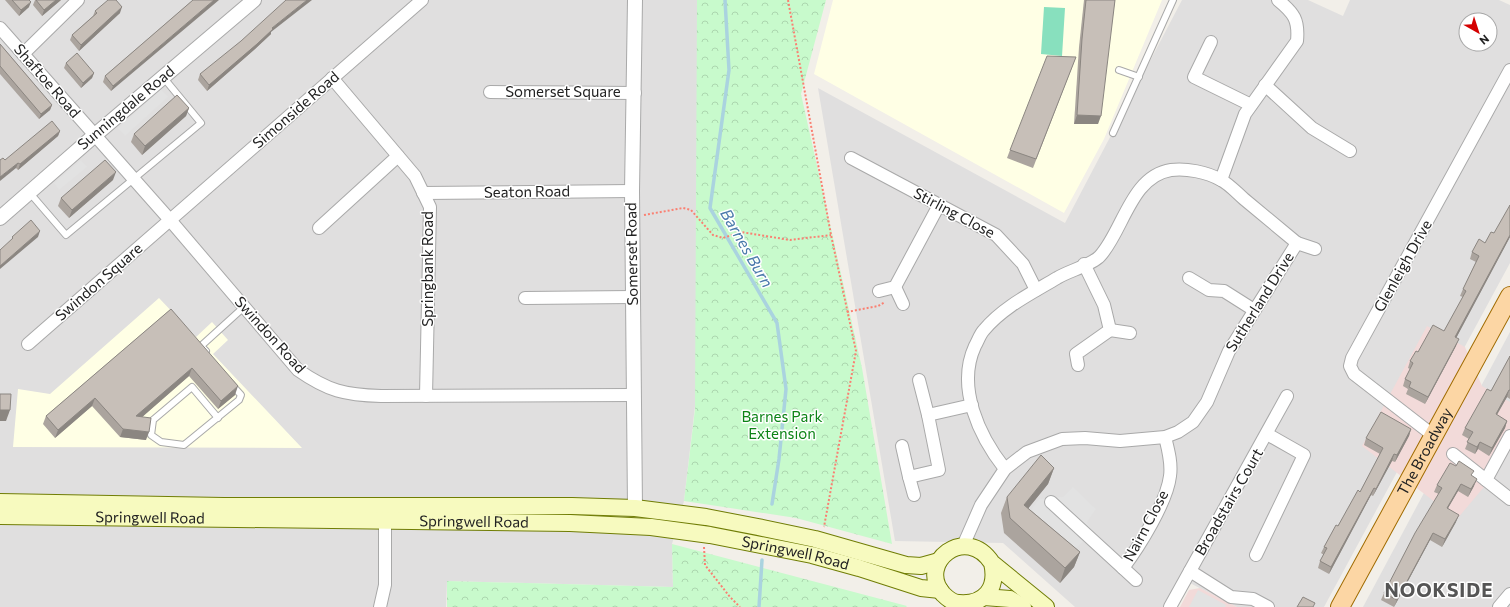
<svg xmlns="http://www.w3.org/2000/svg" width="1510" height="607" font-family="Commissioner,sans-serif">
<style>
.residential{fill:#e0dfdf;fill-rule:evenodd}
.commercial{fill:#f2dad9}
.education{fill:#ffffe5}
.park{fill:url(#park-crowns)}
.pitch{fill:#88e0be}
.parking{fill:#e2e2e2}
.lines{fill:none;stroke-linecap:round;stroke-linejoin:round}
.stream{stroke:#aad3df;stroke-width:3.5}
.service-casing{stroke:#a9a9a9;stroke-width:8}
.minor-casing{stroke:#a9a9a9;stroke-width:14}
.tertiary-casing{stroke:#a9a9a9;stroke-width:16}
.secondary-casing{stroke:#707d05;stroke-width:18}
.primary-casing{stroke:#a06b00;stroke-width:20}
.path{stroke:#fa8072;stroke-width:2;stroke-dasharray:2 2;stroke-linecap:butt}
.service{stroke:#fff;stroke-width:6}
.minor{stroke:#fff;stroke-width:12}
.tertiary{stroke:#fff;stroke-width:14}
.secondary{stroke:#f7fabf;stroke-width:16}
.primary{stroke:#fcd6a4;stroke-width:18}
.wall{fill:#aba49e}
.shaded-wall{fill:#8b8681}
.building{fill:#c7bfb8;stroke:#8b8681}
.labels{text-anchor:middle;stroke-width:3;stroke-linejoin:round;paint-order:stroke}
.street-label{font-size:15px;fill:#222;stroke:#fff}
.park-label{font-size:15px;fill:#0c8416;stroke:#fff}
.water-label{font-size:16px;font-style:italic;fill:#4a7aab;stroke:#fff}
.district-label{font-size:19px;font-weight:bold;letter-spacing:1px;fill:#555;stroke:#fff}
</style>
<defs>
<pattern id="park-crowns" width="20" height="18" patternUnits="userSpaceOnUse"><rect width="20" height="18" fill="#c8facc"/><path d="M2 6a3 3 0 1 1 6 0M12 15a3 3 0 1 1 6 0" fill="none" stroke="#acd6af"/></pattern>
</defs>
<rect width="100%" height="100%" fill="#f2efe9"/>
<g class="residential">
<path d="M0,0h742l-58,501 -12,43 1,43 -226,-6 -1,26h-446z"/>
<path d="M1182,0h126l35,16 7,-16h149l11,5v258l-186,344h-87l-57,-29 -16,29h-89l-72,-64 -108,-2 -77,-453 247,135zM1466,20h24v24h-24z"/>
<path d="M1510,332v275h-147z"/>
</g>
<g class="commercial">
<path d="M1427,326l38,21 17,39 28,16v36l-26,49 -27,32 -95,-73z"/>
<path d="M1200,588l37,19h-57l9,-17z"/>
</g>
<g class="education">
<path d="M833,0h329l-58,139 -40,74 -250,-139z"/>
<path d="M159,298l37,39 16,-15 16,18 -15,14 89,94 -289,-1 5,-58 32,5z"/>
</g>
<g class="park">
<path d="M697,0h129l-25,94 61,274 30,176 -96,-26 -112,-17 11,-92z"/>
<path d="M672,544l235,62 -1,1h-459v-26l226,6z"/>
</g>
<path class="pitch" d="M1044,7l21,1 -3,48 -21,-2z"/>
<g class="parking">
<path d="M161,89l7,8 -43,39 -7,-8z"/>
<path d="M81,160l6,7 -28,23 -5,-7z"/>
<path d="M1073,487l23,22 -9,13 6,9 -25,26 -44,-38 15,-20 24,-2z"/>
<path d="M1198,590l28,15 -1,2h-36z"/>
</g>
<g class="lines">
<g class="stream">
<path d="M725,0l4,70 -19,138 67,115 9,66 -7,70 -7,45"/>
<path d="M759,607l3,-47"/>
</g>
<defs>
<g id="service">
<path d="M1119,70l20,7"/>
<path d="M1113,133l60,-133"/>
<path d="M29,192l37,43 135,-112 -38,-46"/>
<path d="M206,351l-5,-5 43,-39"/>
<path d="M218,418l-26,-31 -39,33 -2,15 10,7 23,3 55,-45 2,-5 -10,-11"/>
</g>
<g id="minor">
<path d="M0,28l170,192 128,150c30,21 47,25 83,26l253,-1"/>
<path d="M1211,42l-17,35 57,28"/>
<path d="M23,54l55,-54"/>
<path d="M332,78l83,98 15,31 -4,189"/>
<path d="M1265,85l47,43 38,23"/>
<path d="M490,92l145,1"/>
<path d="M851,158l145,77 27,29 13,26"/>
<path d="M1221,180l24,-66 52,-73c2,-21 -3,-28 -19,-41"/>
<path d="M423,193l209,-2"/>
<path d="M319,228l79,-72"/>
<path d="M1297,243l18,6"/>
<path d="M1189,278l20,12 15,1 30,19"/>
<path d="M895,287l8,17"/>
<path d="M879,291l16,-4 44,-82"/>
<path d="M525,298l108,-1"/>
<path d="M1110,330l20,3"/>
<path d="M28,344l394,-344"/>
<path d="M1078,365l-2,-11 34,-24 -6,-25 -20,-41"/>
<path d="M919,380l9,35 44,-10"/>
<path d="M1434,436l-80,-62 -4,-8 2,-8 158,-288"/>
<path d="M902,446l7,31 30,-7 -11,-55"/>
<path d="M1453,454l57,45"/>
<path d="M909,477l5,18"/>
<path d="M1486,480l24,-44"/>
<path d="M1051,502l72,66c16,-21 44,-66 47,-92 2,-13 -2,-27 -5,-39"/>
<path d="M963,546l18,-41 24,-36 22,-17 35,-13 23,-1 35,3 45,-4 13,-5 15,-10 14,-20 22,-51 68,-108c-17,-14 -35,-29 -53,-44 -7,-6 -15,-15 -23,-19 -14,-8 -35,-12 -50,-10 -40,6 -48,61 -71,86 -8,9 -32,15 -43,22 -25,15 -54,29 -73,52 -4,4 -6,11 -9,16 -19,41 4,90 30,123"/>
<path d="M1256,555l48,-100 -37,-21"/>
<path d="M1123,568l13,12"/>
<path d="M1190,571l41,26 22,2 15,8"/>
<path d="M380,607l5,-22v-72"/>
<path d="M1170,607l117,-211"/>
<path d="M1499,607l11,-13"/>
</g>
<g id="tertiary">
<path d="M635,0l-3,191 3,317"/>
<path d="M0,218l95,-83 159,-135"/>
</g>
<g id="secondary">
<path d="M0,502l224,4h348l63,2 71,9 52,10 57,12 91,26 15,1 18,-5"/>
<path id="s1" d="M0,516l570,7 81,4 59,8 102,20 47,13 62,20 19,2"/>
<path d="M992,563c6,25 -7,42 -33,40 -6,0 -12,-5 -16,-9 -27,-31 23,-71 49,-31l54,44"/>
<path d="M984,597l26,2 13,8"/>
</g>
<g id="primary">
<path id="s2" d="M1340,607l170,-311"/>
</g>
</defs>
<use href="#service" class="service-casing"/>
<use href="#minor" class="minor-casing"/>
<use href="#tertiary" class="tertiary-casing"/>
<use href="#secondary" class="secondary-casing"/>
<use href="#primary" class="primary-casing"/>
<g class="path">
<path d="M788,0l43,235 25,116 -32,176"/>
<path d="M644,215l39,-7 8,2 22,25 10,3 18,-6 49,8 41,-5"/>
<path d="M847,312l31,-6 7,-4"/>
<path d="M704,547l1,18 25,32 10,10"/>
</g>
<use href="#service" class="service"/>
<use href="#minor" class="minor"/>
<use href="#tertiary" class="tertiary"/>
<use href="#secondary" class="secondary"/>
<use href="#primary" class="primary"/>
</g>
<g class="wall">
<path d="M5,0h24v7l-10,9z"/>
<path d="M35,0h26l-19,16 -9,-11z"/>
<path d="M193,0l-82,91 -8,-9 2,-6z"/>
<path d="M1084,0h31l-17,124h-24l5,-77z"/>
<path d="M95,11l25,2 -41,38 -9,-11 2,-5 21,-19z"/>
<path d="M271,32v2l-16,15 -48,42 -9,-11 2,-6z"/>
<path d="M0,44l52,61 -2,5 -11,9 -39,-45z"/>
<path d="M1076,57l-43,111 -26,-10 3,-8z"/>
<path d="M66,63l28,10 -2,5 -11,10 -17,-20z"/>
<path d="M189,108l-3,8 -44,39 -11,-13 3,-8z"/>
<path d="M60,131l-2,5 -40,34 -2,-2 -11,-8z"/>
<path d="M113,180l-44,38 -11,-12 3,-8z"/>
<path d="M1494,233l16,4 -54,101v8l-31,58 -19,-10 2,-5 -5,-3 2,-7 5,-10 -2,-1 2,-7 8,-9 26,-21 19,-34 -3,-1 3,-7 13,-27 -6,-3 2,-7 13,-9z"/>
<path d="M171,309l64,86 -17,14 -29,-33 -47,41 4,23 -26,-3 -28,-31 -37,32 -12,-14 3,-8z"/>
<path d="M1510,356v43l-3,-2 -10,18 10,6 -2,7 -16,28 -11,-7 -3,5 -10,-5 4,-10 -7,-4 3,-7 26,-37z"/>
<path d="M1411,429l-2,7 -14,26 -3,-1 -19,35 -2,-1 -42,79 -11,-6 2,-7 4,-6 -3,-2 3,-6 36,-55 20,-38 -16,-9 2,-7z"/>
<path d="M1054,468l-6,16 -20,24 52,44 -6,15 -14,16 -56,-50 -3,-20 6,-16z"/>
<path d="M1472,476l2,10 -6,11 -10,-6 -10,17 8,14 -14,25 -12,-7 -36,67 -13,-7 3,-7 55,-99 -5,-2 3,-7z"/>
</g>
<g class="shaded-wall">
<path d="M56,0h5l-19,16 2,-6z"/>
<path d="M214,0h5l-108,91 2,-5z"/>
<path d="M307,0h5l-41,32v2l-16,15 -48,42 2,-6 63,-57z"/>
<path d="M31,2l-2,5 -10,9 2,-6z"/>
<path d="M122,7l-2,6 -41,38 2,-6z"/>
<path d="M94,73l-2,5 -11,10 2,-5z"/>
<path d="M52,105l-2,5 -11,9 2,-5z"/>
<path d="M189,108l-3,8 -44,39 3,-9z"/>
<path d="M1077,115l24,1 -3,8h-24z"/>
<path d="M60,131l-2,5 -40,34 2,-6z"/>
<path d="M18,163l-2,5 -16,13v-4z"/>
<path d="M116,172l-3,8 -44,38 3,-8z"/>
<path d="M40,231l-2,6 -38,32v-3z"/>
<path d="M1510,235v2l-57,107 2,-7z"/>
<path d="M1459,339l-3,7 -31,58 3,-7z"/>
<path d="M192,368l-3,8 -56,49 3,-9z"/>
<path d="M238,386l-3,9 -17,14 3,-8z"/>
<path d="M1509,390l-2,7 -14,24 3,-7z"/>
<path d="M95,398l-3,8 -37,32 3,-8z"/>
<path d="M0,410h10l-4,11h-6z"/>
<path d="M1507,421l-2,7 -16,28 3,-8z"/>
<path d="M123,429l26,3 -3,8 -26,-3z"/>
<path d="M1411,429l-2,7 -14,26 2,-7z"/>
<path d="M1480,442l-2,7 -3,5 2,-7z"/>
<path d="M1394,454l-2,7 -19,35 3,-7z"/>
<path d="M1054,468l-6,16 -29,36 5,-15z"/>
<path d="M1477,479l-3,7 -6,11 3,-8z"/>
<path d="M1461,484l-3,7 -14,24 3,-7z"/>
<path d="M1374,488l-3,7 -42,79 2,-7z"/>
<path d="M1459,515l-3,7 -14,25 3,-8z"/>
<path d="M1433,533l-3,7 -36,67 3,-7z"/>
<path d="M1080,552l-6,15 -14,16 5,-15z"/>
</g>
<g class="building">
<path d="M12,0h17l2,2 -10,8z"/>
<path d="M36,0h20l-12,10z"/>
<path d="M108,0h8l6,7 -41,38 -9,-10 25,-22 -2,-2z"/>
<path d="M193,0h21l-101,86 -8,-10z"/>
<path d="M286,0h21l-35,28 1,1 -16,15 -48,41 -9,-11 41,-33z"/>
<path d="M1086,0h29l-14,116 -24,-1 5,-76z"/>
<path d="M0,44l52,61 -11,9 -41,-48z"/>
<path d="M77,53l17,20 -11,10 -17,-20z"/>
<path d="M1047,56l29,1 -40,102 -26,-9z"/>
<path d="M177,95l12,13 -44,38 -11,-12z"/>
<path d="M52,121l8,10 -40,33 -2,-1 -18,14v-17l3,-2 2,2z"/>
<path d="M105,160l11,12 -44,38 -11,-12z"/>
<path d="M1510,205v30l-55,102 4,2 -31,58 -19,-10 2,-5 -6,-3 8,-16 -3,-2 6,-10 2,1 15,-27 11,6 22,-40 -3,-2 16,-33 -7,-4 7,-13 6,4 6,-11 3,1z"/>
<path d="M31,220l9,11 -40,35v-16l13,-12 -1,-1z"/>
<path d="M171,309l67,77 -17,15 -29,-33 -56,48 15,2 -2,14 -26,-3 -28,-31 -37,32 -12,-14z"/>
<path d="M1510,356v34h-1l-13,24 11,7 -15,27 -12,-6 -3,5 -10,-5 6,-10 -8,-4 22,-39 4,2z"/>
<path d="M0,394h11l-1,16h-10z"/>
<path d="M1381,412l30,17 -14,26 -3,-1 -18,35 -2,-1 -43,79 -11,-6 7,-13 -3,-1 12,-22 2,1 20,-36 2,2 23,-44 -17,-10z"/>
<path d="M1041,455l13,13 -30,37 56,47 -15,16 -55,-50 -3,-21z"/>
<path d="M1459,461l15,10 -3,4 6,4 -6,10 -10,-5 -14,24 12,7 -14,24 -12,-6 -36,67 -13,-7 31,-60 27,-45 -5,-3 13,-22 6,3z"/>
<path d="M1303,597l12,6 -2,4h-16z"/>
</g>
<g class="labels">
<g class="street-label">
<text transform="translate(47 81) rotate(49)" y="5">Shaftoe Road</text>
<text x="563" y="97">Somerset Square</text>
<text transform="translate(126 108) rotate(-40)" y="5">Sunningdale Road</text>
<text transform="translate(296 110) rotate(-41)" y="5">Simonside Road</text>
<text transform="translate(527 192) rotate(-1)" y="5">Seaton Road</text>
<text transform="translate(954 213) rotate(28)" y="5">Stirling Close</text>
<text transform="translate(632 254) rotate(-91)" y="5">Somerset Road</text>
<text transform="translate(1403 266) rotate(-61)" y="5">Glenleigh Drive</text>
<text transform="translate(428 269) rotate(-90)" y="5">Springbank Road</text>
<text transform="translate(99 282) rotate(-41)" y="5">Swindon Square</text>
<text transform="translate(1260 302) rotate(-58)" y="5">Sutherland Drive</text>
<text transform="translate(270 335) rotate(48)" y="5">Swindon Road</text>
<text dy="5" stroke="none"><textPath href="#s2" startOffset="177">The Broadway</textPath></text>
<text transform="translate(1229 502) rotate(-60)" y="5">Broadstairs Court</text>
<text dy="5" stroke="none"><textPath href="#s1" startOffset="150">Springwell Road</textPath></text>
<text dy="5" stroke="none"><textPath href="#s1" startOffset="474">Springwell Road</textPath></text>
<text transform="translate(1146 526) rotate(-62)" y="5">Nairn Close</text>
<text dy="5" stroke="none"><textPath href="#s1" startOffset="798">Springwell Road</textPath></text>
</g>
<g class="park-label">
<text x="782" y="422">Barnes Park<tspan x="782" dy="17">Extension</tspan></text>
</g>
<g class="water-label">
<text transform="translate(747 248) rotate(60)" y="6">Barnes Burn</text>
</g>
<g class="district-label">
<text x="1439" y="597">NOOKSIDE</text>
</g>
</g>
<g transform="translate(1478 32) rotate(141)"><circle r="19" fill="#ffffff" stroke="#a7a7a7"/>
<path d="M0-3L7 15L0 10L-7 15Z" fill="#d40000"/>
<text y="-6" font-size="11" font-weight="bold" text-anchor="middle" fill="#222222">N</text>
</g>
</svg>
